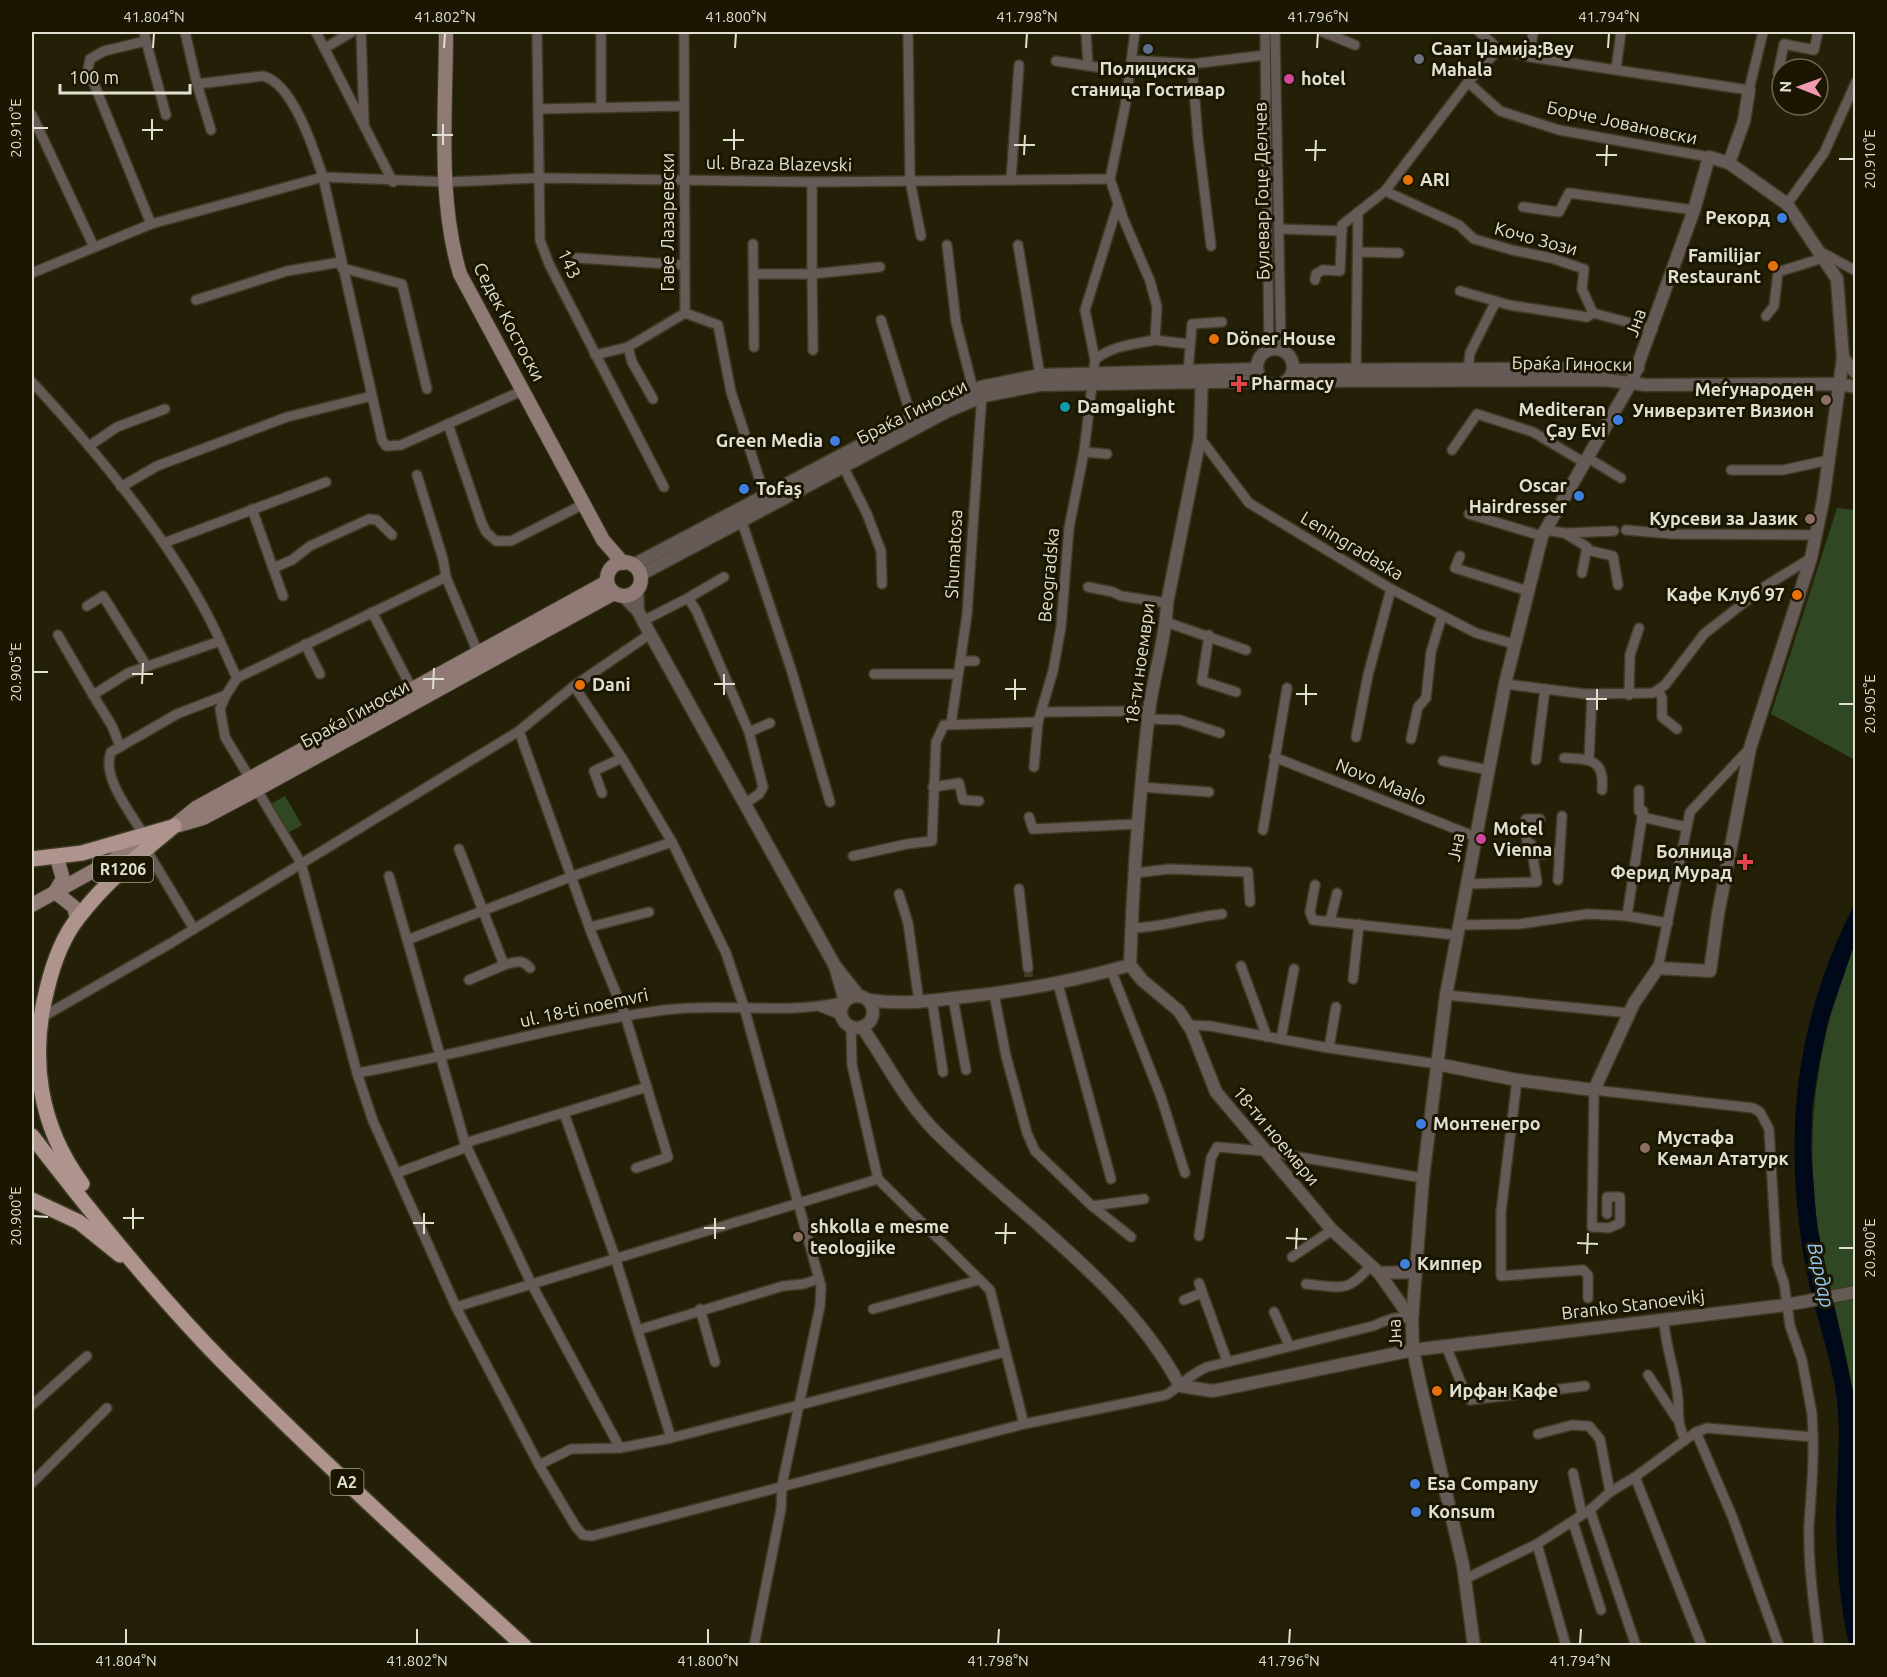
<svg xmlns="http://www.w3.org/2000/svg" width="1887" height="1677" font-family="Ubuntu,sans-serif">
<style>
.park{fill:#2f4722}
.water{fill:#00091a}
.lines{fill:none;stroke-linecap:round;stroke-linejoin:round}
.minor-tunnel{stroke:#403d26;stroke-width:9;stroke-dasharray:9 4.5;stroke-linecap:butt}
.minor-casing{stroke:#3e3b24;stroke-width:12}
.tertiary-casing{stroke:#3e3b24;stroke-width:15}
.secondary-casing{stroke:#3e3b24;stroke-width:16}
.primary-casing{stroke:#3e3b24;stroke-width:18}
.minor{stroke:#665a56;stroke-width:9}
.tertiary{stroke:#665a56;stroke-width:12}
.secondary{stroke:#8f7a75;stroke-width:14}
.primary{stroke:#ae948d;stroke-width:15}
.ticks{fill:none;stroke:#e1dfd1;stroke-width:2}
.service-dot{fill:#5c6f8a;stroke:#1a1601;stroke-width:2}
.worship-dot{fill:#6b7280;stroke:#1a1601;stroke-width:2}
.hotel-dot{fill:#d1479c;stroke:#1a1601;stroke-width:2}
.food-dot{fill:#e8710a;stroke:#1a1601;stroke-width:2}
.shop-dot{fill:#3f7fe0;stroke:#1a1601;stroke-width:2}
.health-dot{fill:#e0444e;stroke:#1a1601;stroke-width:2}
.education-dot{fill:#8d6e63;stroke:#1a1601;stroke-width:2}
.culture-dot{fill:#0f9aa8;stroke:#1a1601;stroke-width:2}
.labels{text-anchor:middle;stroke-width:6;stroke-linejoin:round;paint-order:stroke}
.shield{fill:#1a1601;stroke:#a5a393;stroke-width:1.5}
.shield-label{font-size:16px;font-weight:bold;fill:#e1dfd1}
.poi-label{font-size:18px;font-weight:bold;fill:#e1dfd1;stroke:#1a1601;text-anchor:start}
.street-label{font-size:18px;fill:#e1dfd1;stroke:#1a1601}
.water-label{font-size:20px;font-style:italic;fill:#94c7f4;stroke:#1a1601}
.neatline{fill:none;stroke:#e1dfd1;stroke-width:2}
.ticks-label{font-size:15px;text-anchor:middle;fill:#e1dfd1}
</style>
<rect width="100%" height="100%" fill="#242008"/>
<g class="park">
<path d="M1837,508l18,2v250l-84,-46z"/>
<path d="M285,796l17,29 -16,9 -17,-29z"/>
<path d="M1855,943v472c-5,-64 -28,-124 -37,-187 -15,-99 0,-193 37,-285z"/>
<path d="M1855,1468v110l-2,-48z"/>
</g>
<path class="water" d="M1855,903v40l-27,78 -9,44 -7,42 -1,44 6,76 36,164 2,254h-6c-10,-44 -13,-89 -13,-135 1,-36 5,-73 1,-109 -5,-45 -23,-87 -31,-132 -24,-131 -12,-247 49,-366z"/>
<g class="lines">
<path class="minor-tunnel" d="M1028,968l1,15"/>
<defs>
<g id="minor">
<path d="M144,32l2,9 -42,10 -14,8 -2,10 63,155"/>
<path d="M185,32l12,52"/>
<path d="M316,32l77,150"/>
<path d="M361,32l3,90"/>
<path d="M537,32l3,208 9,24 115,223"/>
<path d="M908,32l2,149 11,55"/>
<path d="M1086,32l2,34"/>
<path d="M1265,32l4,318"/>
<path d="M1275,32l6,318"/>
<path d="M1323,32l32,13"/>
<path d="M1479,32l20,17 31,8 219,33 14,-58"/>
<path d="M146,41l20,74"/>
<path d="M325,48l27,-16"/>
<path d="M1530,57l3,-25"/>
<path d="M1132,60l60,4 73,-9"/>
<path d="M1056,61l74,11"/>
<path d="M1192,64l6,75 13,107"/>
<path d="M1616,69l5,-37"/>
<path d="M1468,82l32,29 59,19 150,27"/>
<path d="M1782,83l-4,-10 6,-29 30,6 4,-18"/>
<path d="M601,107v-75"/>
<path d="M538,109l146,-3"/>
<path d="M32,115l62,132"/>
<path d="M211,130l-14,-46 66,-8c30,7 51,74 60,101l59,263 4,6 15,-1 123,-55"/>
<path d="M1011,179l8,-114"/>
<path d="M812,182v92l68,-7"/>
<path d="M1385,191l74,34 15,14 38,11 39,8 33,11 -2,20 11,24 60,16"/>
<path d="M1787,204l37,-51 32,-71"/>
<path d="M1523,207l36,5 10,-19 125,17"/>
<path d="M1279,229l63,2"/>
<path d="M753,244l1,103"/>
<path d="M947,245l9,77 17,67"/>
<path d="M1018,245l22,130"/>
<path d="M1359,252l40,1"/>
<path d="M1821,252l35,19"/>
<path d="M577,258l108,7"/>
<path d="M342,268l60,16 25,105"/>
<path d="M32,273l119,-49 172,-47 124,5 92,-4 273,4 298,-3"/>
<path d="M754,274h58l1,76"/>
<path d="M1315,280l1,-6 7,-4 17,1 2,-46 43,-34 83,-109 31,-33"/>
<path d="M1460,291l49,14 78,12 6,-4"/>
<path d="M196,300l91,-29 54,-9"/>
<path d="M685,313l33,12 13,67 34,104"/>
<path d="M1766,316l8,-10 4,-34 45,-14"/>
<path d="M881,320l31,99"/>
<path d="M1155,340l34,4"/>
<path d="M628,347l4,15 21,37"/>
<path d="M595,355l33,-8 57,-34 -1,-281"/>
<path d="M1095,360l-10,-50 33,-106"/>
<path d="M1356,369l2,-157"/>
<path d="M1468,370l2,-17 26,-52"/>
<path d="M1188,372l4,-48 30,-2"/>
<path d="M32,382c64,69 132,150 176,234 11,20 19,42 29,62l-11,17 -6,14 5,28 76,126 56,210 16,48 83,186 83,158 37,62 7,8 9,1 432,-112 142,-29c16,-10 24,-21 41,-28l166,-41c14,-6 24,-12 39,-6"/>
<path d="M448,424l33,97 5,11 10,9h15l73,-37"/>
<path d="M1200,438l49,65 142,86 85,44 38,11"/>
<path d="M89,446l28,-19 48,-18"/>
<path d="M1452,450l25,-36 56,18 52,31"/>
<path d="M1084,452l23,2"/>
<path d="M1588,458l33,20"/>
<path d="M844,468l23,46 14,37 1,33"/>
<path d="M1731,470h52l46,-10"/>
<path d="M417,475l26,84 3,18 32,76"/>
<path d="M121,487l36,-21 130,-49 85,-21"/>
<path d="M252,509l31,87"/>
<path d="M1469,514l73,22"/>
<path d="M742,522l49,147 39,133"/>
<path d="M1544,530l21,3 49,-2"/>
<path d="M1626,530l46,4 143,1"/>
<path d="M1566,534l21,13 -5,26"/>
<path d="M164,543l162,-61"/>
<path d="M1587,550l26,6 5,29"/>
<path d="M1460,556l-5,12 73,23"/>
<path d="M273,568l19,-8 18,-14 59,-27 8,1 15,15"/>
<path d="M724,577l-36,21 8,12 53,122 14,55 -4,7 -13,9"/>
<path d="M1088,587l25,5 8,4 46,7"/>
<path d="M87,606l16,-10 43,69"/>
<path d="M372,612l40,77"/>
<path d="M643,621l45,-23"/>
<path d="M1166,622l80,28"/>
<path d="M58,635l35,60 35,-22 92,-32"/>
<path d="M1209,635l-7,46 34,11"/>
<path d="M305,644l15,30"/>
<path d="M961,661h14"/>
<path d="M874,674h84"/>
<path d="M237,678l209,-101"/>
<path d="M1505,684l80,10 68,-1 12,-8 39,-51 60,-47 47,-29"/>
<path d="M574,686l48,72 50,84 54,111 18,54 77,279 -1,20 -38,179 -1,24 -27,137"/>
<path d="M1659,691l3,7v19l15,12"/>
<path d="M93,695l19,31 8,20"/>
<path d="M1629,695l1,-40 9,-27"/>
<path d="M1042,712l107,-1"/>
<path d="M1149,719l31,1 40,13"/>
<path d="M951,724l16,-109 15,-223"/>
<path d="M519,731l72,201 34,83 43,142 -32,11"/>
<path d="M749,732l21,-9"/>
<path d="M1356,737l12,-62 23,-86"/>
<path d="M1411,739l7,-32 8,-9 5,-46 11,-36"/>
<path d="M1274,757l202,80"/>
<path d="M1564,758c26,1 41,1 38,32"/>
<path d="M1589,759l3,-65"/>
<path d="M1536,760l9,-71"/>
<path d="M1443,761l46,9"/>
<path d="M1034,767l4,-45 15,-51 8,-44 8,-99 15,-76 11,-92c15,-14 40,-16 60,-20l2,-33 -7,-26 -27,-63 -13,-39 15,-72 10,-75"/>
<path d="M933,787l26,-4 4,17 16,1"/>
<path d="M1141,787l68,5"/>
<path d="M602,793l-8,-22 28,-13"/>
<path d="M1029,817l4,12 104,-5"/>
<path d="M1642,817l44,10"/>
<path d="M1263,830l24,-142"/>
<path d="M143,834c-12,-21 -42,-57 -32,-82l66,-38 49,-19"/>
<path d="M146,849l48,80"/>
<path d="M459,849l45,116c11,-3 18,-7 26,3"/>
<path d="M1532,855l27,-3"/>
<path d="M853,856l54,-12 25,-3 4,-99 8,-17 94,-3"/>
<path d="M1135,873l34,-4 79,3 2,30"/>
<path d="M389,876l76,267 66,140 89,165"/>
<path d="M1558,880l4,-64"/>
<path d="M1467,884l70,-2 -6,-38h-4l-1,-25h14"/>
<path d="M1315,885l-5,27 3,8 143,15"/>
<path d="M1019,889l9,79"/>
<path d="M899,894l9,29 11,79"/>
<path d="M1627,916l16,-105h-4v-21"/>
<path d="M1330,921l7,-28"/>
<path d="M1458,925l62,-1 68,-10 39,2 41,7"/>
<path d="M590,927l59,-15"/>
<path d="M1131,928c31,0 60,-11 91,-14"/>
<path d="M407,940l166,-64 99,-34"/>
<path d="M1241,966l26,71"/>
<path d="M1658,968l32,-156 60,-64"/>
<path d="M1111,970l50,127 24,76"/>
<path d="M1353,979l6,-55"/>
<path d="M469,980l35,-15"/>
<path d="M1058,984l53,195"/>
<path d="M994,994l12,62 21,77 8,18 56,54 40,32"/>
<path d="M1446,995l183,18"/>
<path d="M953,998l13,72"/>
<path d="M932,1000l11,72"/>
<path d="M821,1007l20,8"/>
<path d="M39,1019l132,-76 348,-212 55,-45 76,-52"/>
<path d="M1188,1025l22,1 119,22 108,16"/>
<path d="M851,1027l1,38 26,114 112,111 34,134"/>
<path d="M1281,1039l13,-70"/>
<path d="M1329,1048l7,-41"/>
<path d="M357,1073c103,-18 204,-49 307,-63 60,-8 123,6 181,-9"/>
<path d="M1517,1080l-16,132v64l82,-6 5,5v23"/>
<path d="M564,1113l51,144 56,181"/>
<path d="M465,1143l182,-56"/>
<path d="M397,1173l70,-26"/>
<path d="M1092,1206l52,-7"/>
<path d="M1199,1236l12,-78 6,-11 47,4 159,27"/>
<path d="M1292,1257l40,-27"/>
<path d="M1199,1283l28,78"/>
<path d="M1306,1284c34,3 41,10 64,-18"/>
<path d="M1184,1300l18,-7"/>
<path d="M456,1307l422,-128"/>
<path d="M700,1309l15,53"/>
<path d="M873,1309l106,-29"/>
<path d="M1274,1312l15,33"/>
<path d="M1664,1320c1,27 12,52 14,79 1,20 -1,22 7,41"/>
<path d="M638,1330l145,-44 20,-2 16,-5"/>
<path d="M1446,1346l20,49 4,5 115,-14"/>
<path d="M1648,1375l29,44"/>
<path d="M32,1405l55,-49"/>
<path d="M1696,1432l36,84 47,130"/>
<path d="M1538,1434l34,-9 17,1 11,13 10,53"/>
<path d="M1813,1437c1,30 -2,58 -4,88 -1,41 5,81 10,121"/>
<path d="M539,1465l32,-16 49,-1 51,-10 334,-86"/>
<path d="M1573,1473l9,41"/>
<path d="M1635,1477l67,169"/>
<path d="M32,1483l75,-75"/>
<path d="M1590,1510l46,136"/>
<path d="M1573,1522l28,88"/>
<path d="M1537,1544l29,102"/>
<path d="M1465,1579l72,-35 53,-34 20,-18 25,-15 61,-45 11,-4 106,9 -1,-23 -10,-54 -12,-34 -6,-43 -7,-20 -8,-134 -9,-17 -7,-4 -159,-18 -2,137 17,1 11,-5v-26h-13v17"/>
</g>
<g id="tertiary">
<path d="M1729,163l15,-42 5,-31"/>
<circle cx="1275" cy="367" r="18"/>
<path d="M1843,358l13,15"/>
<path d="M1293,370l345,-2"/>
<path d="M1202,372l-2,66 -33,165c-1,37 -14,73 -18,109 -10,84 -16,168 -19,253l12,15 37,31 13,20 24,61 116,138 47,43 33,47"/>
<path d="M1286,381l320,-1 40,5 192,-1 18,3"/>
<path d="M633,565l311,-164 37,-14 59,-12 217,-6"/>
<path d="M640,575l308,-164 36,-15 56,-11 223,-4"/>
<path d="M637,590l1,21 5,10 192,345 24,30"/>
<path d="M623,596l15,15"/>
<path d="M835,966l10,35"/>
<circle cx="857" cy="1012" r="16"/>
<path d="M868,1000c35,5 60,1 95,-3 57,-6 112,-16 167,-32"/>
<path d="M862,1027c24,34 43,74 73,104 82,83 190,151 245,255l33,5 200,-41 373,-45 70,-13"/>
<path d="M1437,1064l80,16 77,10 40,-87 24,-35 52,3 8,-57 32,-166 61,-190 12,-57 20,-143 -6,-79 -50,-75 -58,-41 -20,-6 -15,53 -62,171 -90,155 -37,148 -59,311 -23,183 -11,142 1,30 7,33 43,182 11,81"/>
<path d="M1379,1273l35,-1"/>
</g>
<g id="secondary">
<path d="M446,32c0,79 -9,165 14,242l143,266 20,23"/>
<circle cx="624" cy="579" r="17"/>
<path d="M179,825l24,-7 53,-28 358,-197"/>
<path d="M55,892l8,-13 -6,-21"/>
<path d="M55,892l19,15 3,12"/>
<path d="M32,905l142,-79 22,-18 411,-226"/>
</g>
<g id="primary">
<path d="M32,859l50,-6 87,-25"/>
<path d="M32,1136c58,75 124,158 191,226 97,98 199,191 301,284"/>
<path d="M82,1184c-43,-58 -53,-126 -35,-195 6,-25 15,-51 31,-71 27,-36 62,-64 96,-92"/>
<path d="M32,1200l47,22 41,33"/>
</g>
</defs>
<use href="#minor" class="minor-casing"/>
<use href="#tertiary" class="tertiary-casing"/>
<use href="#secondary" class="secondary-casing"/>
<use href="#primary" class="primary-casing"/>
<use href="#minor" class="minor"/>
<use href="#tertiary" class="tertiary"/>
<use href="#secondary" class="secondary"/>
<use href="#primary" class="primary"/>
</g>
<path class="ticks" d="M153,48l1,-15M444,48l1,-15M735,48l1,-15M1026,48l1,-15M1317,48l1,-15M1608,48l1,-15M33,128h15M142,130h21M432,135h21M152,140v-21M723,140h21M443,145v-21M1014,145h21M734,150v-21M1305,150h21M1024,155l1,-20M1596,155h21M1839,159h15M1315,161l1,-21M1606,166l1,-21M33,672h15M132,674h21M423,679h21M142,684l1,-21M714,684h21M433,689l1,-21M1005,689h21M1296,694h21M724,695v-21M1586,699h21M1015,700v-21M1839,704h15M1306,705v-21M1597,710v-21M33,1216l15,1M123,1218h21M413,1223h21M704,1228h21M133,1229v-21M995,1233h21M424,1234v-21M1286,1238l21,1M715,1239v-21M1577,1243l21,1M1005,1244l1,-21M1839,1248h15M1296,1249l1,-21M1587,1254l1,-21M126,1644v-15M417,1644v-15M708,1644v-15M998,1644l1,-15M1289,1644l1,-15M1580,1644l1,-15"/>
<circle class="service-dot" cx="1148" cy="49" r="6"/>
<circle class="worship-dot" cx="1419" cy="59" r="6"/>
<g class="hotel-dot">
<circle cx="1289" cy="79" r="6"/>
<circle cx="1481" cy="839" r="6"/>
</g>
<g class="food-dot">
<circle cx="1408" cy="180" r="6"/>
<circle cx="1773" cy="266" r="6"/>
<circle cx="1214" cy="339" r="6"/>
<circle cx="1797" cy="595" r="6"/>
<circle cx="580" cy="685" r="6"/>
<circle cx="1437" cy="1391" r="6"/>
</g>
<g class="shop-dot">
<circle cx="1782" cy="218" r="6"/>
<circle cx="1618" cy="420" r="6"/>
<circle cx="835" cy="441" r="6"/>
<circle cx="744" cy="489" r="6"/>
<circle cx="1579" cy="496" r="6"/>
<circle cx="1421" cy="1124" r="6"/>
<circle cx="1405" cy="1264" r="6"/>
<circle cx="1415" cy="1484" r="6"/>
<circle cx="1416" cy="1512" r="6"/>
</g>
<g class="health-dot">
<path d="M1236 375h6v6h6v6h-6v6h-6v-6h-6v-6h6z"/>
<path d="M1742 853h6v6h6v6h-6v6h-6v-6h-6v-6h6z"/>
</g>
<g class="education-dot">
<circle cx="1826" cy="400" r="6"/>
<circle cx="1810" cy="519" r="6"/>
<circle cx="1645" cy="1148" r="6"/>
<circle cx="798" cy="1237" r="6"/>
</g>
<circle class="culture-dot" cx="1065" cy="407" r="6"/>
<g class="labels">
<g class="shield">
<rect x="93" y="856" width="60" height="26" rx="4.5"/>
<rect x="330.5" y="1469" width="33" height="26" rx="4.5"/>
</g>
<g class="shield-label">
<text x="123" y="875">R1206</text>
<text x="347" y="1488">A2</text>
</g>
<g class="poi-label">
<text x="1431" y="55">Саат Џамија;Bey<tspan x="1431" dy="21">Mahala</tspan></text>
<text x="1148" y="75" text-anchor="middle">Полициска<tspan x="1148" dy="21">станица Гостивар</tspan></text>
<text x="1301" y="85">hotel</text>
<text x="1420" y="186">ARI</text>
<text x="1770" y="224" text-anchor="end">Рекорд</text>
<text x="1761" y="262" text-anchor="end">Familijar<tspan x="1761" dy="21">Restaurant</tspan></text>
<text x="1226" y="345">Döner House</text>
<text x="1251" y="390">Pharmacy</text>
<text x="1814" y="396" text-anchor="end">Меѓународен<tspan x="1814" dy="21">Универзитет Визион</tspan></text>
<text x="1077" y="413">Damgalight</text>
<text x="1606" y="416" text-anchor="end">Mediteran<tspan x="1606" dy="21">Çay Evi</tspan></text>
<text x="823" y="447" text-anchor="end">Green Media</text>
<text x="1567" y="492" text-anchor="end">Oscar<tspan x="1567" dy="21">Hairdresser</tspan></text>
<text x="756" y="495">Tofaş</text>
<text x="1798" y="525" text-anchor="end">Курсеви за Јазик</text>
<text x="1785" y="601" text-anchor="end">Кафе Клуб 97</text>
<text x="592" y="691">Dani</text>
<text x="1493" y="835">Motel<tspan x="1493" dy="21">Vienna</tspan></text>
<text x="1732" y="858" text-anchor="end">Болница<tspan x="1732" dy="21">Ферид Мурад</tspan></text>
<text x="1433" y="1130">Монтенегро</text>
<text x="1657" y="1144">Мустафа<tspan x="1657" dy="21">Кемал Ататурк</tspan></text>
<text x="810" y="1233">shkolla e mesme<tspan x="810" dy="21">teologjike</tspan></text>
<text x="1417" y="1270">Киппер</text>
<text x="1449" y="1397">Ирфан Кафе</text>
<text x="1427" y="1490">Esa Company</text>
<text x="1428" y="1518">Konsum</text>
</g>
<g class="street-label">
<text transform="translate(1622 123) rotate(12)" y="6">Борче Јовановски</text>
<text transform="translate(779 164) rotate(1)" y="6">ul. Braza Blazevski</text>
<text transform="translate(1262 191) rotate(-91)" y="6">Булевар Гоце Делчев</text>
<text transform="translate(668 222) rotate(-90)" y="6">Гаве Лазаревски</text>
<text transform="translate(1536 239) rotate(15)" y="6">Кочо Зози</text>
<text transform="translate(569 264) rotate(65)" y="6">143</text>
<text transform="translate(509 322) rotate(62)" y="6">Седек Костоски</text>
<text transform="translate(1636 323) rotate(-70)" y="6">Јна</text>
<text transform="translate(1572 364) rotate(1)" y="6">Браќа Гиноски</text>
<text transform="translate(912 412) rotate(-27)" y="6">Браќа Гиноски</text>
<text transform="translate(1352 546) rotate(31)" y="6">Leningradaska</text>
<text transform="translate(954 554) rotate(-87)" y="6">Shumatosa</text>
<text transform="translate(1049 575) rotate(-85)" y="6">Beogradska</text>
<text transform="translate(1140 664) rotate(-82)" y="6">18-ти ноември</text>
<text transform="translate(355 714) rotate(-29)" y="6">Браќа Гиноски</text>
<text transform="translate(1381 782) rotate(22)" y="6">Novo Maalo</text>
<text transform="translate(1456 847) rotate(-79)" y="6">Јна</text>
<text transform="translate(584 1008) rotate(-12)" y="6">ul. 18-ti noemvri</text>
<text transform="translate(1276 1136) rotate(50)" y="6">18-ти ноември</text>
<text transform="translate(1633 1305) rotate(-7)" y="6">Branko Stanoevikj</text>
<text transform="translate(1395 1333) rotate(-93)" y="6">Јна</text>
</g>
<g class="water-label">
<text transform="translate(1821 1275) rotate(78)" y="7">Вардар</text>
</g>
</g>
<rect width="1887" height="1677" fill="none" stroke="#1a1601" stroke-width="66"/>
<g transform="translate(1800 87) rotate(271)"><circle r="28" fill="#1a1601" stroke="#6a6654" stroke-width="1.5"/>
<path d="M0-4.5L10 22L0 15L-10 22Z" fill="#f19ab1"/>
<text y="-9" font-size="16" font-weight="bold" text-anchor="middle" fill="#e1dfd1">N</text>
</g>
<path d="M60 84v9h130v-9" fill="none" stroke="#e1dfd1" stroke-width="3"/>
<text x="69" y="84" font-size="18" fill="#e1dfd1" stroke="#1a1601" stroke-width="4.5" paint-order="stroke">100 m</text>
<rect x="33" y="33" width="1821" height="1611" class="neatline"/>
<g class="ticks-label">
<text x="154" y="22">41.804°N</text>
<text x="445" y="22">41.802°N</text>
<text x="736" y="22">41.800°N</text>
<text x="1027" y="22">41.798°N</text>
<text x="1318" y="22">41.796°N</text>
<text x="1609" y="22">41.794°N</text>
<text transform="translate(16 128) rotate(-90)" y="5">20.910°E</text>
<text transform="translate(1870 159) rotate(-90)" y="5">20.910°E</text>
<text transform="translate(16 672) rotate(-90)" y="5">20.905°E</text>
<text transform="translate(1870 704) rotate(-90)" y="5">20.905°E</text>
<text transform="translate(16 1216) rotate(-90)" y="5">20.900°E</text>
<text transform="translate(1870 1248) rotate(-90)" y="5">20.900°E</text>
<text x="126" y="1666">41.804°N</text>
<text x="417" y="1666">41.802°N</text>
<text x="708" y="1666">41.800°N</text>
<text x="998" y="1666">41.798°N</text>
<text x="1289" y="1666">41.796°N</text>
<text x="1580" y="1666">41.794°N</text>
</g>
</svg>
